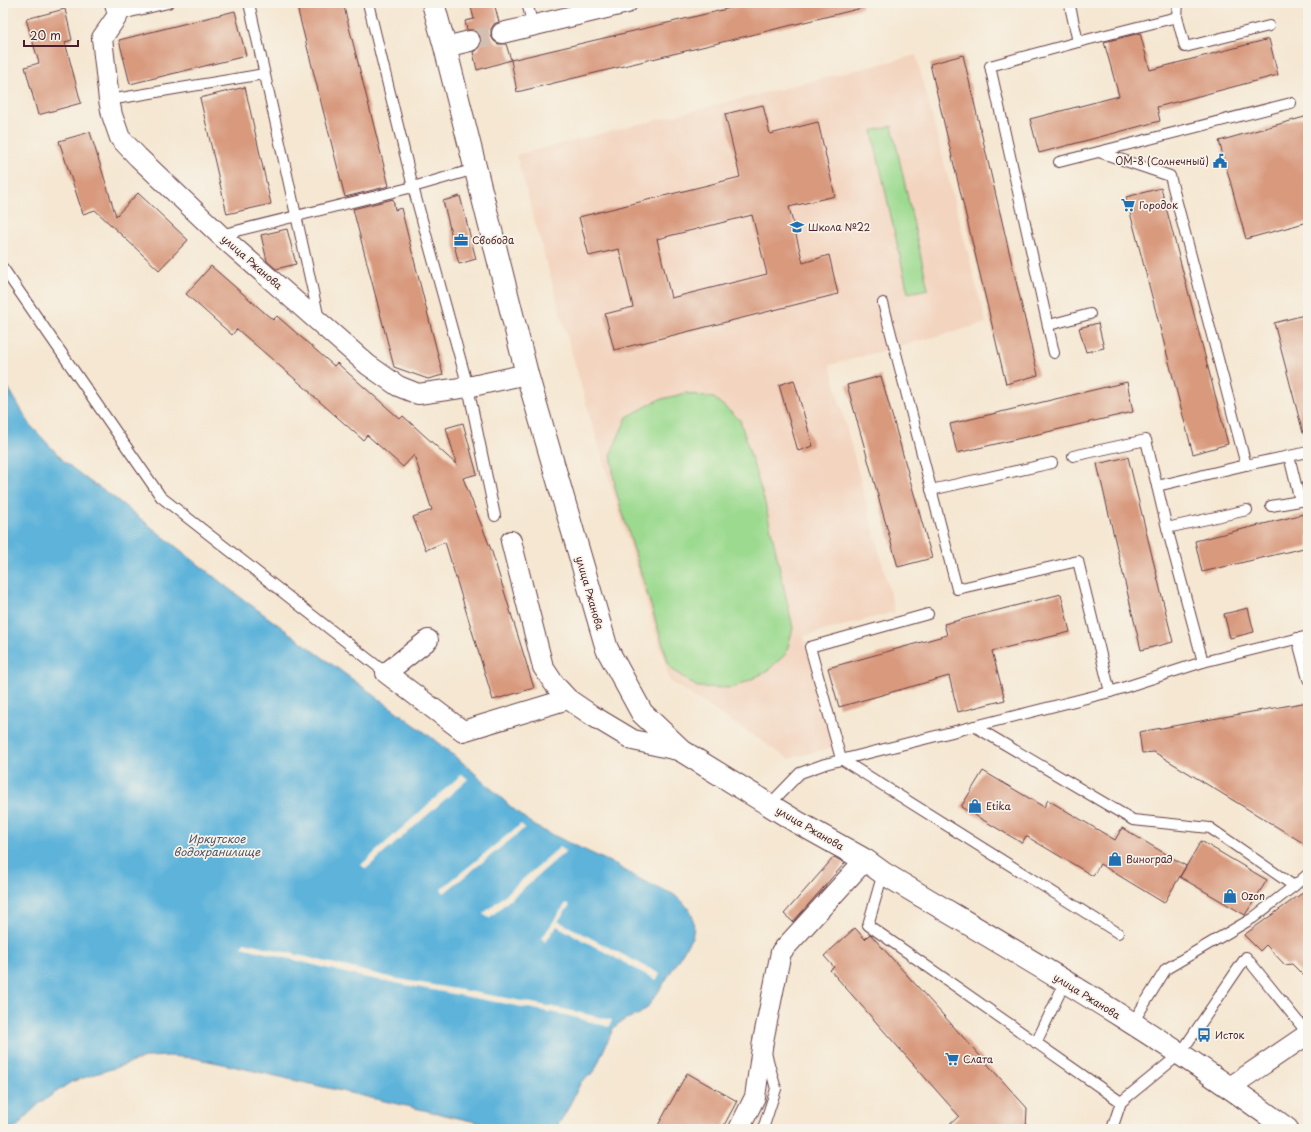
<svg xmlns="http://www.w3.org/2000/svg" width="1311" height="1132" font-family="'Playpen Sans',sans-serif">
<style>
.built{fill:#f3d4bf}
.green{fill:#9bda8f;stroke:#727c5d}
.water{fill:#5db3da;stroke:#546982}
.pier{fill:#f5e7d2}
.building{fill:#d8997d;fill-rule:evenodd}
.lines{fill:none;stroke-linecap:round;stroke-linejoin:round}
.street-tunnel{stroke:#d3bfb1;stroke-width:20;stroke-dasharray:20 10;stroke-linecap:butt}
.lane-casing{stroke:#643d44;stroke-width:12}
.street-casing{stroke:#643d44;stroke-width:22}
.secondary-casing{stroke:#643d44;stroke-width:24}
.lane{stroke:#fff;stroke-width:10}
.street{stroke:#fff;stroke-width:20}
.secondary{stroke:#fff;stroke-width:22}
.labels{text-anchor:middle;stroke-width:3.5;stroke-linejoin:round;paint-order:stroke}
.poi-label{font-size:10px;fill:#4a1f2b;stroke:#f7f3e8;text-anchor:start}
.street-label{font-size:10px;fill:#4a1f2b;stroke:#f7f3e8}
.water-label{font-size:11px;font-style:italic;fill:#515368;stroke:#f7f3e8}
</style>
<rect width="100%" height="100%" fill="#f7f3e8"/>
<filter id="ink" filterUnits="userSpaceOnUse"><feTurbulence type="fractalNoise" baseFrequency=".025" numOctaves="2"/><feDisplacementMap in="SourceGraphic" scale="8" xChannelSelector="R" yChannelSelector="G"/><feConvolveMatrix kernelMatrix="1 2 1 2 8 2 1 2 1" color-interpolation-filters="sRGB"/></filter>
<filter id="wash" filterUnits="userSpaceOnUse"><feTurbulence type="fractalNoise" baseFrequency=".012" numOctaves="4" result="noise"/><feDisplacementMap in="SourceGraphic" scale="16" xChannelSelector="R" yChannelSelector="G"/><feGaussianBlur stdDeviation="0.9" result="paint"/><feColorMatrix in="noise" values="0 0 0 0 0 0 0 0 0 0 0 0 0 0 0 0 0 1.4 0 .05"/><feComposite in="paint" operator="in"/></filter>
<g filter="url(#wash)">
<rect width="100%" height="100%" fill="#f5e7d2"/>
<path class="built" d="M916,55l70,268 -156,42 65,247 -91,24 29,111 -44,12 -119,-78 -80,-264 -74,-262z"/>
<g class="green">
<path d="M892,126l36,163 -20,4 -36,-162z"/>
<path d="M686,393l28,5 26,22 25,83 28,125 -7,26 -20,18 -33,16 -36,-1 -27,-19 -55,-180 -4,-35 16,-36 31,-17z"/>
</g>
<path class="water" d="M3,379l28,47 34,36 24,19 23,15 120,95 195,143 41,33 44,41 24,19 76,36 31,18 30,13 10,8 9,12 2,14 -2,9 -31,51 -15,21 -8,6 -12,4 -8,5 -5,5 -19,43 -13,10 -16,32 -10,15h-49l-278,-64 -34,-7 -25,-2 -21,1 -77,25 -31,21 -15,14 -10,12h-12z"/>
<g class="pier">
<path d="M462,774l6,5 -102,90 -5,-4z"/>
<path d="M521,824l4,4 -81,65 -3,-4z"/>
<path d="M560,847l6,4 -77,67 -6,-4z"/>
<path d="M566,903l4,2 -12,16 102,53 -4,6 -99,-54 -12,16 -3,-4z"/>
<path d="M244,942l149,36 108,19 62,12 49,11 -3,7 -43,-12 -70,-13 -138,-26 -116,-29z"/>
</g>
<g id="blocks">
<g class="building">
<path d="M296,3h47l46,183 -44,11z"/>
<path d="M470,3h24l5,19 -5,2 -3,5v7l3,5 4,3h8l5,16 -34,10 -4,-18 5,-3 3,-5v-5l-3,-6 -5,-3h-6l-2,-9 9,-2z"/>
<path d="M752,3h110v5l-345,84 -6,-32z"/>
<path d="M65,9l7,31 -7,2 16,61 -43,12 -13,-48 14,-4 -13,-44z"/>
<path d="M235,11l11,45 -116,28 -11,-44z"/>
<path d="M1140,33l10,37 119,-31 9,36 -121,32 3,14 -121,32 -9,-34 89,-23 -15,-54z"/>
<path d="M963,55l75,320 -32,9 -76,-320z"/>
<path d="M245,87l26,117 -44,10 -27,-116z"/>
<path d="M763,105l7,29 48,-12 17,74 -46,11 14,56 26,-8 9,39 -224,56 -9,-36 28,-7 -14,-58 -30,7 -10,-39 161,-40 -15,-63zM752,215l15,59 -96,24 -14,-59z"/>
<path d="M1308,116v106l-62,17 -27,-98z"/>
<path d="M90,132l26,84 22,-23 50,47 -29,30 -64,-60 -12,4 -24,-73z"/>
<path d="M1161,188l67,256 -35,10 -67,-257z"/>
<path d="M460,196l16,63 -17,5 -16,-63z"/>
<path d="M393,199l2,11 6,-2 42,167 -15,4 -34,-12 -41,-158z"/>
<path d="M287,229l9,35 -20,5 -9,-8 -6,-26z"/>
<path d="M211,266l62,54 4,-4 57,50 3,-3 63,56 3,-3 54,49 -11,-37 17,-5 14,51 -14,4 29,74 42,136 -41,12 -48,-158 -19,8 -13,-33 19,-7 -18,-55 -11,12 -36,-32 -4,5 -53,-47v-1l-73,-63 -5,6 -46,-41z"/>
<path d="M1308,314v118l-5,1 -29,-110z"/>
<path d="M1098,323l6,25 -18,4 -7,-24z"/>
<path d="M881,376l51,182 -34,9 -51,-182z"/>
<path d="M794,380l19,66 -15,5 -19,-66z"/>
<path d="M1127,382l6,30 -176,41 -7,-29z"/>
<path d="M1128,457l45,185 -32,8 -44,-186z"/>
<path d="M1308,513v34l-106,25 -7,-31z"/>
<path d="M1061,594l9,38 -78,19 13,49 -47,12 -9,-36 -110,31 -11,-39 119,-33 -3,-11z"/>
<path d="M1248,608l6,24 -24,6 -6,-24z"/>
<path d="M1308,702v144l-154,-94 -12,1 -3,-21z"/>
<path d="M983,771l61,36 4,-7 67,40 7,-12 64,38 -22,37 -64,-39 -7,12 -67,-40 -4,7 -61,-36z"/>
<path d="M1201,841l66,39 -22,35 -65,-38z"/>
<path d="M834,857l11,6 -52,59 -9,-8z"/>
<path d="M1308,889v91l-16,-16 -7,1 -19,-20 -6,6 -16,-16z"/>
<path d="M855,928l10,11 5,-5 157,174 -1,21h-81l14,-13 -129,-146 4,-3 -10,-11z"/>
<path d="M687,1073l50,28 -15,28h-66z"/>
</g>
</g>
</g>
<g filter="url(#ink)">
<use href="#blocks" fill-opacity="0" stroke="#643d44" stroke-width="1"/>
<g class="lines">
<path class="street-tunnel" d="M470,41l32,-8"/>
<defs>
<g id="lane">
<path d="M249,3l70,316"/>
<path d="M368,3l45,184 55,200 27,129"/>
<path d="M527,3l6,23"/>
<path d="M118,15l50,-12"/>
<path d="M1177,17l1,-14"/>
<path d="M1078,42l99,-25 8,30 84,-21"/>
<path d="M109,100l155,-26"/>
<path d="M1099,152l71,24 76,289 62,-13"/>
<path d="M1059,162l232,-59"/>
<path d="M220,235l193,-48 62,-18"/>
<path d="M3,268l158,229 225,176"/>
<path d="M883,303l74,286 121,-28 32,131"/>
<path d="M1049,325l41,-11"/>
<path d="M1054,353l-64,-287 88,-24 -8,-36"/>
<path d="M1289,456l11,45 8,-2"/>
<path d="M1157,486l89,-21"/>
<path d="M931,490l121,-27"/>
<path d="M1271,506l29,-5"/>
<path d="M1167,528l80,-18"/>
<path d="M928,614l-118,33 31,112 277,174"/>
<path d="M1297,638l11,41"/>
<path d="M1203,662l105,-26"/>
<path d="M974,726l159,94 77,8 84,58 -41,32 -87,51 -34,55"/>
<path d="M769,805l31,-32 25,-9 285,-72 93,-30 -36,-134 -21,-88 -73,16"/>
<path d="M883,873l-15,52 253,177 59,-48 66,-97 62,77"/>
<path d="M1294,886l14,-12"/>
<path d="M1036,1043l29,-61"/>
<path d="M763,1129l13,-40 -10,-36"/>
<path d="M1112,1129l9,-27"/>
</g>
<g id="street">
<path d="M115,3l3,12 -16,23 7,62 3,15 8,23 18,19 82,78 148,130 30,21 20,8 50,-7 59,-13"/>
<path d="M502,33l125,-30"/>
<path d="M445,47l25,-6"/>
<path d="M511,541l32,126 12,18 13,14 25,17 40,24 49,11"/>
<path d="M428,640l-42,33 77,58 105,-32"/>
<path d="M1230,1087l78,-53"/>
<path d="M739,1129l16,-32 8,-56 18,-89 84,-92"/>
</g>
<path id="secondary" d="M433,3l12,44 82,327 80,275 35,64 40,38 115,71 68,38 18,13c137,82 276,160 404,256"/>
</defs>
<use href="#lane" class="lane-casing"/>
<use href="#street" class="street-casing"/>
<use href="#secondary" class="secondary-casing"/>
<use href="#lane" class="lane"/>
<use href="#street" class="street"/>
<use href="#secondary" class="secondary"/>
</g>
</g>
<defs>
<symbol id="civic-bare" viewBox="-9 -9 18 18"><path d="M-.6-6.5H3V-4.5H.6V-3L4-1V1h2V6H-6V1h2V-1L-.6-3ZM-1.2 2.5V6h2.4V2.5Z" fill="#1f6fb2" stroke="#f7f3e8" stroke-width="2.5" paint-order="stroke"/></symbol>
<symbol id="supermarket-bare" viewBox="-9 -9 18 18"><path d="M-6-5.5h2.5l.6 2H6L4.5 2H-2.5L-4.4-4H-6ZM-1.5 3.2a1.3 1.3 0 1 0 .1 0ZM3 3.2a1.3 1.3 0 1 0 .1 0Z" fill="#1f6fb2" stroke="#f7f3e8" stroke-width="2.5" paint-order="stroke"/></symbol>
<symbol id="school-bare" viewBox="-9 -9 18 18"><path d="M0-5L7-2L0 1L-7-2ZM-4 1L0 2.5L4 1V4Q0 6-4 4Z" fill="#1f6fb2" stroke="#f7f3e8" stroke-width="2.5" paint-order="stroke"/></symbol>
<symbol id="office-bare" viewBox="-9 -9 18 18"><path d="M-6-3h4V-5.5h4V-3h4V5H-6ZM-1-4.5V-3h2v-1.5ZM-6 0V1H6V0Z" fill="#1f6fb2" stroke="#f7f3e8" stroke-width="2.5" paint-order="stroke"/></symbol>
<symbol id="shop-bare" viewBox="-9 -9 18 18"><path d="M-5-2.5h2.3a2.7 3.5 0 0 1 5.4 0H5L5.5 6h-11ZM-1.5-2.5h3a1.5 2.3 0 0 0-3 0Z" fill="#1f6fb2" stroke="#f7f3e8" stroke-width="2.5" paint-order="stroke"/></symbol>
<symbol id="bus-bare" viewBox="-9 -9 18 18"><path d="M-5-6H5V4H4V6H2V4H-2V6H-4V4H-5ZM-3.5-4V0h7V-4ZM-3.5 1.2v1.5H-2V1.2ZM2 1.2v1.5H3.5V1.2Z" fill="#1f6fb2" stroke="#f7f3e8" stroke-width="2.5" paint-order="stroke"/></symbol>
</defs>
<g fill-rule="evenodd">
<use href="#civic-bare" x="1210" y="151" width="20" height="20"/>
<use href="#supermarket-bare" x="1118" y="195" width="20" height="20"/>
<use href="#school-bare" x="787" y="217" width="20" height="20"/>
<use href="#office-bare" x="451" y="230" width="20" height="20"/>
<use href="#shop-bare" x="965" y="796" width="20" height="20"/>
<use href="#shop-bare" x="1105" y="849" width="20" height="20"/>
<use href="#shop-bare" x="1220" y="886" width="20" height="20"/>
<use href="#bus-bare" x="1194" y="1025" width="20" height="20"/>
<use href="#supermarket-bare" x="942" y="1049" width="20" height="20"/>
</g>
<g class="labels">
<g class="poi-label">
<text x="1209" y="165" text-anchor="end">ОМ-8 (Солнечный)</text>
<text x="1139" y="209">Городок</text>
<text x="808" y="231">Школа №22</text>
<text x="472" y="244">Свобода</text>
<text x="986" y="810">Etika</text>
<text x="1126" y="863">Виноград</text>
<text x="1241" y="900">Ozon</text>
<text x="1215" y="1039">Исток</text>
<text x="963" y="1063">Слата</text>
</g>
<g class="street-label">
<text transform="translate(252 262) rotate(41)" y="4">улица Ржанова</text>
<text transform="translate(590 593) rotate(74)" y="4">улица Ржанова</text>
<text transform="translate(810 828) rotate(30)" y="4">улица Ржанова</text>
<text transform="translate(1087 996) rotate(32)" y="4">улица Ржанова</text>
</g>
<g class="water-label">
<text x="217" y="843">Иркутское<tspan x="217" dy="13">водохранилище</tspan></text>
</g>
</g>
<rect width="1311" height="1132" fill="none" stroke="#f7f3e8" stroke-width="16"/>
<path d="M24 40v6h54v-6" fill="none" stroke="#4a1f2b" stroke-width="2"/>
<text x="30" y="40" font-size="12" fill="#4a1f2b" stroke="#f7f3e8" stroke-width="3" paint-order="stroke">20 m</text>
</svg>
